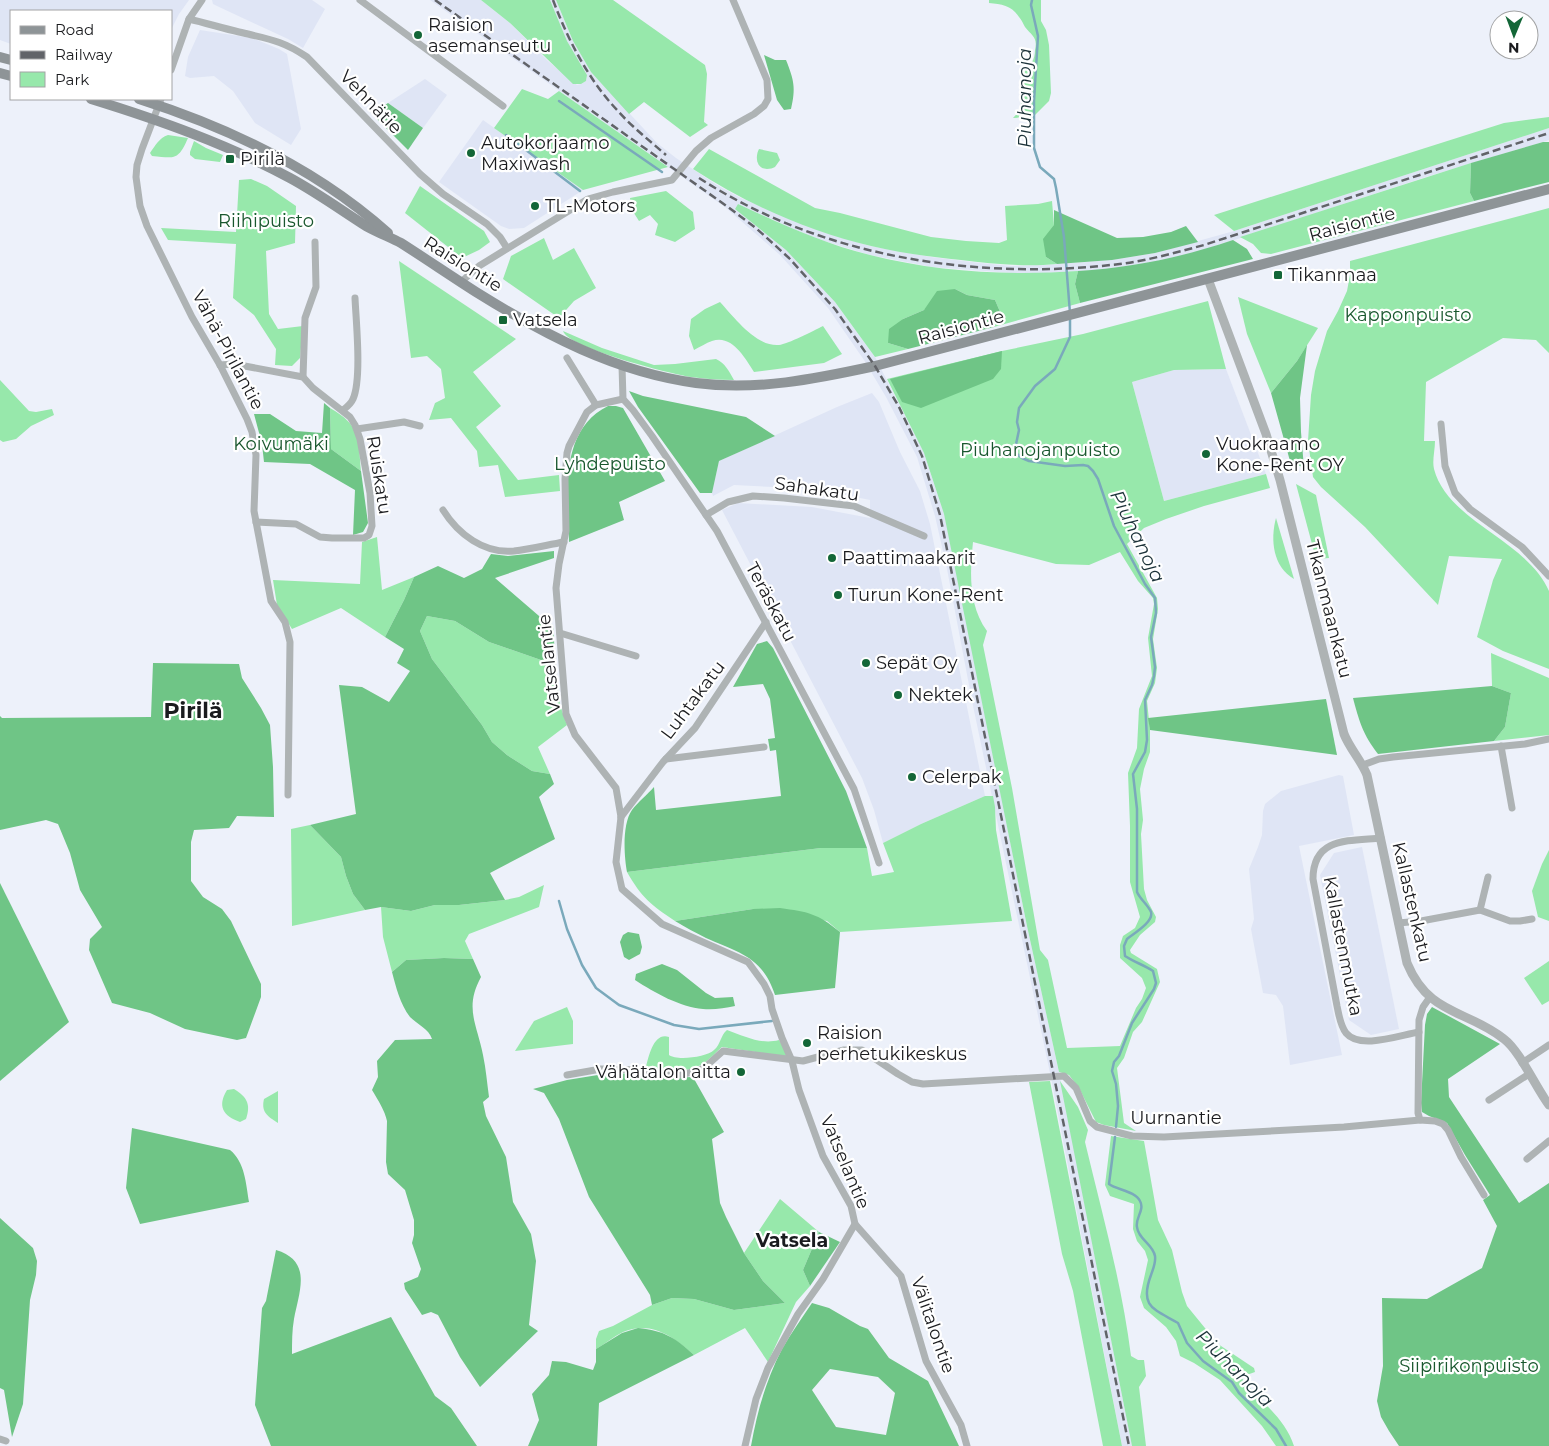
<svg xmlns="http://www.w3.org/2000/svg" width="1549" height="1446" font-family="Montserrat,sans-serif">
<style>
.built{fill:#dfe5f5}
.green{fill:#97e8ab;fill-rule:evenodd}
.forest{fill:#6fc586;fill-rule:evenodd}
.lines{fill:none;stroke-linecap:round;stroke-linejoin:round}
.stream{stroke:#7aa9bb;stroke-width:2.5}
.minor{stroke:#aeb3b4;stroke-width:7}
.tertiary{stroke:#aeb3b4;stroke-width:9}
.secondary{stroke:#8e9497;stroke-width:10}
.rail{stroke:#616368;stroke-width:2.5;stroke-dasharray:8 4;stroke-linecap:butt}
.poi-dot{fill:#136637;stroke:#fff;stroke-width:2}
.labels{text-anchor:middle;stroke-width:4.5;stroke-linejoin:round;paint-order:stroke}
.poi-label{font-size:18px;fill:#1a1b1e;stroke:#fff;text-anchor:start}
.street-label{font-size:18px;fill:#1a1b1e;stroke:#fff}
.park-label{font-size:18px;fill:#19572e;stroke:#fff}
.water-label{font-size:19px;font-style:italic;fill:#1c3239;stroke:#fff}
.neighbourhood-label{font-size:19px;font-weight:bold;fill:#1a1b1e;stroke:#fff}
.district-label{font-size:22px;font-weight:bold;fill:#1a1b1e;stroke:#fff}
</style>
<rect width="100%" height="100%" fill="#edf1fa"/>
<g class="built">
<path d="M0,0h189l-10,14 -8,16v-19h-160v33l-11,-4z"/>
<path d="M212,0h100l13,9 -22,39 -15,-9 -71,-33 -4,-2z"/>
<path d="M430,0h51l29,23 38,38 29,24 4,-1 5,-3 1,-6 -20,-34 -17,-41h6l17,41 18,31 66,71 19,15 41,27 24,13 52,22 34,13 43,13 61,11 49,6 32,3 34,-1 66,-5 43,-7 79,-22 315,-103v12l-6,2 -117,35 -222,73 -45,11 -45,8 -68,4h-35l-79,-6 -62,-12 -46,-14 -33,-13 -53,-24 -3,5 51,41 49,52 40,55 49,96 20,61 12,54 71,358 32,146 73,374h-10l-72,-373 -78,-372 -25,-132 -12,-53 -18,-59 -31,-60 -22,-37 -36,-52 -48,-53 -55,-48z"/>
<path d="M200,30l52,8 27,11 8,5 14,75 -10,16 -36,-22 -22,-32 -19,-15 -24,2 -5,-2 3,-19z"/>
<path d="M425,79l22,16 -24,33 -35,-25z"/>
<path d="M483,120l100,70 -59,38 -15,1 -8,-3 -62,-44z"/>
<path d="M1226,369l40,105 -102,27 -32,-119 42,-12z"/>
<path d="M872,393l7,9 21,50 20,39 10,33 55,272 -64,28 -38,19 -9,-33 -12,-32 -140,-268 16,-7 74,4 58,11v-18l-55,-11 -81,-4 -21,11 -1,-3 7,-32 118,-54z"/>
<path d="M1339,775l4,1 11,59 -55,11 43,209 -52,10 -7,-59 -7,-11 -13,-2 -12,-64 3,-10 -5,-50 9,-22 4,-12 1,-24 2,-7 16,-13z"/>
<path d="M1362,847l37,182 -28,6 -22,-15 -29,-145 14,-22z"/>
</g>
<g class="green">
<path d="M481,0h69l17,41 20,34 -1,6 -5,3h-8l-63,-61z"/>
<path d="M556,0h57l92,65 2,9 -3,48 4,3 -18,12 -46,-35 -15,12 -38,-42 -18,-31z"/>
<path d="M989,0h52v21l5,9 3,15 2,48 -2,8 -16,16 -20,1c12,-11 8,-24 10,-40 1,-8 5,-10 9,-16 2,-3 3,-8 3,-12 3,-13 -3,-14 -10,-23 -2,-3 -3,-7 -6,-10 -7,-11 -17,-13 -30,-14z"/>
<path d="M522,89l26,10 11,-8 109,76 -85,23 -89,-62z"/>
<path d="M1549,117v11l-315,103 -20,-16 290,-92z"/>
<path d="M168,135l20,3c-10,23 -13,20 -36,18l-2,-3c5,-7 9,-15 18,-18z"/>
<path d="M194,141l12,7 17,7 -3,7 -25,-3 -5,-4v-3z"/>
<path d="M709,149l106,59 25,5 91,24 35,4 33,2 8,-3 -2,-34 33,-2 14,-3 2,24 -8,32 11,7c-33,3 -63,0 -96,-4 -30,-3 -60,-7 -90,-14 -62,-14 -126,-43 -178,-77z"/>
<path d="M759,149l18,4 3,7 -5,7c-2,1 -5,2 -8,2 -11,0 -12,-13 -8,-20z"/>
<path d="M1471,163l-1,30 4,8 -203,53 -10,-1 -8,-9 -13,-7z"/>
<path d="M251,179l16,7 29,20 -1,37 -29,8 3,63 9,15 25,-3 -3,32 -8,8 -17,-1 1,-16 -22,-34 -21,-17 3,-54 -68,-4 -7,-12 75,4 3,-52z"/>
<path d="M420,186l64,45 6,11 -11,8 -17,8 -57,-45z"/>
<path d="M666,191l27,21 2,17 -20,13 -20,-7 3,-11 -8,-9 -11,6 -7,-11 -2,-12z"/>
<path d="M738,204c43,20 86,40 132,51 67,17 139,21 208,16l-3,13 5,19 -86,24 7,-13 -6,-14 -28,-5 -12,-6 -31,21 -21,9 -15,24 20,6 -33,8 -40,-55 -49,-52 -51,-41z"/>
<path d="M1549,208v145l-13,-13 -33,-2 -77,44 -2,59h11c0,9 -3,20 -1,28 14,53 93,71 115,122v78l-46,-18 -26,-14 16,-57 9,-21 -53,-3 -11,49 -73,-78 -44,-40 -8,-10 -5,-36 3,-46 4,-24 12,-40 11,-20 9,-20 3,-16v-14z"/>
<path d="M544,238l9,22 21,-12 22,40 -22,13 -15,17 -56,-39 8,-23z"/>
<path d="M399,261l117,78 -43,33 28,34 -25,21 42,53 41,-5 1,16 -55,6 -7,-32 -19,2 -2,-16 -26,-33 -22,2 6,-17 10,-5 -4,-29 -14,-13 -16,2z"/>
<path d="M1238,297l80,31 -21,33 -26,32 -24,-59z"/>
<path d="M1208,301l18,68 -52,1 -42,12 32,119 102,-27 4,14 -66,18 -38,13 -22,9 -17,16 30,54 1,11 -5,30 4,29 -2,15 -8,18 3,29v22l-6,17 -4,20 3,31 -2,14 3,55 3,11 9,17 -1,5 -15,13 -10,15 1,3 26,16 3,13 -18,40 -9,10 -9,26 -7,10 7,55 12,8 -32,-6 -8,-3 -17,-34 -10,-13 -10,-3 -32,-146 -83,-412 -20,-61 -37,-74 115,-28 81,-17zM973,542l83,22 33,1 31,-13 18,29 15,17 1,6 -6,34 4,38 -13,33 -2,39 -9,25 2,53v56l10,35 -5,11 -12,8 -3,9v13l22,20 4,10 -4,11 -6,9 -16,38 -53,2 -19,-88 -8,-10 -28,-162 -29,-143 4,-14c-19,-26 -17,-59 -14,-89z"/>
<path d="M720,302c14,15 36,45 59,43 9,-1 34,-14 44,-19l19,28 -18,9 -70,9c-9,-14 -22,-38 -42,-31 -6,2 -12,6 -18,9l-5,-14 2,-17 14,-10z"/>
<path d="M563,331l39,17 52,17 21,-1 41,-5c9,4 13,12 18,21 -15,0 -29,-1 -43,-3 -20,-3 -123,-29 -128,-46z"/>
<path d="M0,380l29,31 7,1 16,-3 2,6 -23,11 -15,13 -13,3 -3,-2z"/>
<path d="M330,408c31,18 28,29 31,63l-30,-22z"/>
<path d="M1296,484l20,11 13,63 -13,1z"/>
<path d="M1276,518l18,61c-21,-12 -24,-39 -18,-61z"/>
<path d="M377,537l5,53 32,-13 -10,23 -19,37 -44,-29 -49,21 -15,-24 -4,-25 87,4 2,-42z"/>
<path d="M427,616l28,5 34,21 52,18 15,12 4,33 7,20 -29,22 12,27 -18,-3 -25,-16 -15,-13 -10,-17 -50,-66 -12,-28z"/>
<path d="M1491,653l58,25v57l-55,6 11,-14 6,-34 -19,-7z"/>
<path d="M985,796h8l2,11 1,23 16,91 -172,11 -13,-11 -74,-12 -78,12c-24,-16 -33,-23 -48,-49l194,-24h46l5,28 22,-4 -11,-29 38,-19z"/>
<path d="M310,825l31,32 5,19 7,18 12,16 -73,16 -1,-97z"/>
<path d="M1549,850v71l-11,-4 -6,-26 10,-27z"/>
<path d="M544,885l-5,22 -70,27 -4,7 8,18 -29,-1 -38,2 -14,12 -9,-35 -2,-30 30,4 24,-6h24l46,-5 14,-3z"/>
<path d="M1549,961v40l-7,4 -18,-27z"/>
<path d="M567,1007l6,14v23l-58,7 19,-30z"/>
<path d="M727,1030c17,6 34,15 52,10l10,17 -67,-10c-6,5 -12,12 -18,16 -17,11 -40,9 -58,4 3,-12 8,-35 23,-30v18c8,6 38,2 45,-5 7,-6 6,-14 13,-20z"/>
<path d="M1050,1081l72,365h-19l-30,-155 -11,-37 -33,-172z"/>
<path d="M1060,1081l18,26 10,23 -3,12c17,71 37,142 46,214l7,4h6l2,16 -7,11 7,59h-14z"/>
<path d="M234,1089c13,8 17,15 12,30l-6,3c-17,-6 -23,-16 -13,-32z"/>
<path d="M278,1091v32c-11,-7 -17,-11 -14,-24z"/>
<path d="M1111,1136l33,5 14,79 14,30 10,42 5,14 31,38 36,24 1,4 -14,5c17,23 44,40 53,69h-18l-14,-20 -42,-46 -26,-17 -14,-7 -4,-15 -10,-14 -22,-19 -4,-11 8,-37 -3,-9 -8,-10 -4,-12 1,-25 -24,-8 -5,-11z"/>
<path d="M780,1199l39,33 -16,38 7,16 -14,16 -28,60 -23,-34 -51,27c-20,-18 -43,-35 -71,-23 -10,5 -18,12 -27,17v-10l3,-8 14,-5 39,-21 20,-7 22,1 40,11 51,-7 -22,-22 -19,-28z"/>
</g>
<g class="forest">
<path d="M764,55l11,5h11c8,20 10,28 5,49l-7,1 -7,-10z"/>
<path d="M388,103l35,25 -15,22 -36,-36z"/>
<path d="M1543,142h6v40l-75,19 -4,-8 1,-30z"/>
<path d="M1054,210l63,28 26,-1 28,-5 15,-6 12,16 -43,11 -43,7 -55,4 -11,-7 -3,-18 11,-14z"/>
<path d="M1233,240l14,9 6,10 -173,44 -5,-19 3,-13c53,-3 105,-14 155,-31z"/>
<path d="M955,289l12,6 28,5 6,14 -7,13 -86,22 -20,-6 1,-14 14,-10 21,-9 13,-19z"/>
<path d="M1307,345l-7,53 1,34 3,36 -14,-7 -19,-68 26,-32z"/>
<path d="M1002,351l-1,18 -8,10 -72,29 -19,-6 -12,-23z"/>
<path d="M629,391l14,5 103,21 29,19 -56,25 -7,32h-12l-62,-86z"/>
<path d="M324,403l6,5 1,41 30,22 7,52 -5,9 -10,3 2,-45 -45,-26 -46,-2 -2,-18 -8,-30h16l26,17 26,2z"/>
<path d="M608,406h8l7,2 42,73 -46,21 5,18 -55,22c-1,-46 -11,-111 39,-136z"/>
<path d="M554,551v7l-59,20 51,44 7,3 3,47 -15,-12 -52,-18 -34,-21 -28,-5 -7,15 12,28 50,66 10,17 15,13 25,16 18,3 4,10 -15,13 16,42 -65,34 15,27 -46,5h-24l-24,6 -30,-4 -16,3 -12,-16 -7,-18 -5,-19 -31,-32 46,-11 -17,-129 23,2 27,15 21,-31 -13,-8 7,-14 -19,-12 19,-37 10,-23 24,-11 26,12 18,-9 9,-15 17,2z"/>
<path d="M767,641l6,7 73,143 21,57h-46l-194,24c-3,-16 -5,-48 5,-62 6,-8 15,-15 22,-23l2,23 125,-14 -5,-46 -6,1 -2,-12 7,-1 -5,-39 -7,-15 -30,3 24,-43z"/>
<path d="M153,663l86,1 3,14 19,30 9,17 3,42 1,50 -37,-1 -8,12 -35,2 -3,12v39l12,16 19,12 9,12 30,63v13l-15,41 -9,2 -52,-11 -35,-16 -38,-10 -23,-53 1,-11 12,-12 -22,-37 -10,-37 -12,-29 -12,-4 -46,10v-114l2,2 149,-1z"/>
<path d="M1492,686l19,7 -6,34 -11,14 -116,13c-15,-19 -19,-33 -25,-56z"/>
<path d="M1326,699l11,56 -187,-25 -2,-12z"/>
<path d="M0,883l69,139 -69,59z"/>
<path d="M780,908c28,4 37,5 60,24l-5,56 -60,7c-13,-39 -36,-42 -69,-57 -10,-5 -21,-11 -31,-17l78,-12z"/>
<path d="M628,932l11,2 3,13 -2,7 -11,6 -5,-3 -4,-15 3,-7z"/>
<path d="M444,958l29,1 8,18c-17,31 -4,47 2,78 3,14 4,28 6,42l-6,5 3,14 20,41 7,45 18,32 5,27 -7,64 9,6 -58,56 -20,-30 -22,-42 -7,-3 -9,3 -17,-26 -1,-6 14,-6 3,-8 -9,-26 2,-8v-15l-9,-30 -17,-16 -2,-12 1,-41c-2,-10 -9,-21 -15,-31l6,-13 -1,-16 18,-21 37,-1c-3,-10 -15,-15 -22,-22 -10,-13 -14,-30 -18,-45l14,-12z"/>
<path d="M662,964l15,6 29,23 9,5 18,-1 2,9c-10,2 -21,4 -32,3 -23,-2 -48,-16 -68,-29l1,-6z"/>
<path d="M1432,1007l68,37 -52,35 1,18 70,106 30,-20v263h-150l-10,-15 -8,-14 -4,-16 6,-35 -1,-68 45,1 55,-31 15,-42 -14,-26 7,-5 -25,-40 -18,-32 -18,-7 -7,-4 -1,-9 4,-78 2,-11z"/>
<path d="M642,1073l20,5 31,-1 31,55 -12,7 8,64 6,14 18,36 19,28 22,22 -51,7 -40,-11 -22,-1 -20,7 -2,-10 -61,-98 -30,-78 -15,-26 -11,-4 34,-9 37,-6z"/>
<path d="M132,1128l98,22c15,12 16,34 19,52l-109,22 -14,-36z"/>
<path d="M0,1218l33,30 4,13 -1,14 -6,25 -7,104 -11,33 -8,-47 -4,-2z"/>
<path d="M819,1232l21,10 -30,44 -7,-16z"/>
<path d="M276,1250c37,11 23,42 18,69 -2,11 -2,23 -2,35l99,-37 44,79 16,12 26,38h-206l-16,-41 7,-97 4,-7z"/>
<path d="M812,1303l17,5 31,18 8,3 21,29 39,23 31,65h-208c6,-34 15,-66 31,-97 9,-16 20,-31 30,-46zM830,1369l48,8 17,16 -9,42 -50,-8 -24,-37z"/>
<path d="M638,1328c27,3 36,9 56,27l-95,48 -2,43h-69l11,-26 -7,-26 17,-19 3,-14 14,1 27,8 3,-8v-13l26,-16z"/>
</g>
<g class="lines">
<g class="stream">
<path d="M1032,0l-1,5 7,31 -4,65v47l6,19 14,12 2,9 8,49 6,76"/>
<path d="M559,101l103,71"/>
<path d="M506,135l74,56"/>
<path d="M1070,318v19l-15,32 -20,17 -16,22 -2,14 2,8 -4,19 1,4 6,5 7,3 36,5 18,-1 5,1 5,5 5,8 16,47 31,58 10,14 1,15 -5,24 4,30 -1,9 -2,9 -7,15 2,40 -2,12 -12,22 4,35v83c3,7 11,13 14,20 3,10 -18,22 -24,27l-3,7 1,10c9,6 19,9 28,15l3,12 -2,6 -22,34 -13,33 -5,6 -2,9 4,13 2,22 -2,21"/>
<path d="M559,901l8,28 15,36 14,23 23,17 55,20 25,4 73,-8"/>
<path d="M1115,1137l-6,47c8,6 26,7 31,17 5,9 -5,17 -3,26 1,12 16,17 18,29 1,7 -2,13 -4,19 -12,32 3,34 27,48l9,20 16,18 29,21 7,11 37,36 10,17"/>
</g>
<g class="minor">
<path d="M360,0l143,106"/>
<path d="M189,19c17,4 33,9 50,13 29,7 43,8 68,25l113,117 23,20 44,30 13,13 7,11"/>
<path d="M171,70l18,-51 13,-19"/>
<path d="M161,99l-19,50 -5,16 -1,12 4,29 7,20 45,91 28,48 27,54 5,13 4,23 -2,56 17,90 14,21 5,20 -2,153"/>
<path d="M461,282l18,-16 109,-67 25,-7 59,-12 24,-29 15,-13 43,-24 10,-8 4,-7 -1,-19 -34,-80"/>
<path d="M567,358l29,47"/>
<path d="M220,365l14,-1 69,13 10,11 37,29 5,8 5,14 10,54 2,33 -3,9 -5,3h-32l-12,-1 -24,-13 -40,-2"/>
<path d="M622,366l1,33 10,11 19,26 65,95 137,258 25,74"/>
<path d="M303,377l2,-59 11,-31 -1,-45"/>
<path d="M623,399l-27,6 -9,7 -18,34 -2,7 -2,26 1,52 -7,33 -3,24 10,126 9,21 41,53 5,29 -5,45 6,27 40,35 86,38 16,22 6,12 2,13 10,29 10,23 7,29 24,66 28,50 4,18 -32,55 -25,35 -30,54 -12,31 -11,47"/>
<path d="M343,410c4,-3 8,-6 10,-11 9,-20 3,-78 2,-101"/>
<path d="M1441,424l4,42 10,27 15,16 52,38 27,29"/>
<path d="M357,429l47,-7 16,4"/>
<path d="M443,510c15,24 41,44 71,41 16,-2 33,-6 50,-9"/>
<path d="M706,515l22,-13 25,-6 31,2 70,8 70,30"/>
<path d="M560,633l76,23"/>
<path d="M1501,746l11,62"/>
<path d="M666,759l98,-12"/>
<path d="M1363,765l16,-6 14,-2 132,-13 24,-5"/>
<path d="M621,817l42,-55 32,-34 71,-106"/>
<path d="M1381,838c-32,3 -68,-1 -68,41l24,127c2,9 3,19 9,27 14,17 54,2 73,-1"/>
<path d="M1480,910l8,-33"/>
<path d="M1398,923l23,-2 59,-11 30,11h10l12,-2"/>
<path d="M1430,997l-7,10 -4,13 -1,93 2,7 15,1 8,3 5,6 13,27 23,38"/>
<path d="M1522,1063l27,-18"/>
<path d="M567,1075l34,-6 41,1 19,5h21l22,-7 19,-17 80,10 41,-11h18l36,24 14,8 11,2 141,-8 12,12 14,33 7,6 35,9 32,1 180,-10 76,-7"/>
<path d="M1489,1100l40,-26"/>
<path d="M1527,1159l22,-18"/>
<path d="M855,1224l46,52 25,85 35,64 6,21"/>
<path d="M0,1439l6,2"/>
</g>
<path class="tertiary" d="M1208,279l58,155 14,46 64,254c6,15 17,26 23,41l40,188c22,53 59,46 97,76 16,12 32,49 45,66"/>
<g class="secondary">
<path d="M0,57l11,3"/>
<path d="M0,73l11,3"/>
<path d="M91,99c68,21 136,45 199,79 26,14 51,32 76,48 11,6 23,11 35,17 25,16 50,33 75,49 69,43 139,80 220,91 61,8 119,-4 179,-17l674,-177"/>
<path d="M139,99c91,29 178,70 249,134"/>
</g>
<g class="rail">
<path d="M435,0l293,207 29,22 32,29 46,51 40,57 24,41 23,49 18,59 189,931"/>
<path d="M553,0c15,40 35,79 64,110 15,17 32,30 49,45"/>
<path d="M699,178c121,78 271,102 412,87 32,-3 63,-12 93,-20l345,-112"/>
</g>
</g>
<g class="poi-dot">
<circle cx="418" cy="35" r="5"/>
<circle cx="471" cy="153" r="5"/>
<rect x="225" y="154" width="10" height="10" rx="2.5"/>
<circle cx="535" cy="206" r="5"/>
<rect x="1273" y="270" width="10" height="10" rx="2.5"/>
<rect x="498" y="315" width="10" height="10" rx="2.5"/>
<circle cx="1206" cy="454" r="5"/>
<circle cx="832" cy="558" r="5"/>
<circle cx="838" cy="595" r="5"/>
<circle cx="866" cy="663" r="5"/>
<circle cx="898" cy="695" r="5"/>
<circle cx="912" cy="777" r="5"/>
<circle cx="807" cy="1043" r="5"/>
<circle cx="741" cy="1072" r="5"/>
</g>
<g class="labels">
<g class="poi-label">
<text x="428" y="31">Raision<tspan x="428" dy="21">asemanseutu</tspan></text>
<text x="481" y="149">Autokorjaamo<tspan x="481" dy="21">Maxiwash</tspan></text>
<text x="240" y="165">Pirilä</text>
<text x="545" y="212">TL-Motors</text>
<text x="1288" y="281">Tikanmaa</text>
<text x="513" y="326">Vatsela</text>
<text x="1216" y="450">Vuokraamo<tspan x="1216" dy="21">Kone-Rent OY</tspan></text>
<text x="842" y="564">Paattimaakarit</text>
<text x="848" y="601">Turun Kone-Rent</text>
<text x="876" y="669">Sepät Oy</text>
<text x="908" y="701">Nektek</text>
<text x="922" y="783">Celerpak</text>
<text x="817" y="1039">Raision<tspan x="817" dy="21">perhetukikeskus</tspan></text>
<text x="731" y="1078" text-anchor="end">Vähätalon aitta</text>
</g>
<g class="street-label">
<text transform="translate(371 102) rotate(46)" y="6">Vehnätie</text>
<text transform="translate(1352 224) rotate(-15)" y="6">Raisiontie</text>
<text transform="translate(463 264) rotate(32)" y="6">Raisiontie</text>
<text transform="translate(961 327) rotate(-15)" y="6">Raisiontie</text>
<text transform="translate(228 350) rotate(62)" y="6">Vähä-Pirilantie</text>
<text transform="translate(379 475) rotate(81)" y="6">Ruiskatu</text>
<text transform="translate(817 489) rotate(8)" y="6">Sahakatu</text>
<text transform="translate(771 602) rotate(62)" y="6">Teräskatu</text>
<text transform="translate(1329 609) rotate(76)" y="6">Tikanmaankatu</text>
<text transform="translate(549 664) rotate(-96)" y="6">Vatselantie</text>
<text transform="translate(693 700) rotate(-53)" y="6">Luhtakatu</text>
<text transform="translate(1412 902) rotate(77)" y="6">Kallastenkatu</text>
<text transform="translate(1343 946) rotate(79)" y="6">Kallastenmutka</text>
<text x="1176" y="1124">Uurnantie</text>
<text transform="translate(845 1162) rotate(67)" y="6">Vatselantie</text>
<text transform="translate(933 1325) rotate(71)" y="6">Välitalontie</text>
</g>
<g class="park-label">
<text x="266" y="227">Riihipuisto</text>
<text x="1408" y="321">Kapponpuisto</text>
<text x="281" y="450">Koivumäki</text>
<text x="1040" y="456">Piuhanojanpuisto</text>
<text x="610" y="470">Lyhdepuisto</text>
<text x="1469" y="1372">Siipirikonpuisto</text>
</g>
<g class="water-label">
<text transform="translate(1024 98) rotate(-90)" y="7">Piuhanoja</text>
<text transform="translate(1138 536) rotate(64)" y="7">Piuhanoja</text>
<text transform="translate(1235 1368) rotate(45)" y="7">Piuhanoja</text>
</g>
<g class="neighbourhood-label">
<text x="792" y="1247">Vatsela</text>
</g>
<g class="district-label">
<text x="193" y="718">Pirilä</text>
</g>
</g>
<rect x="10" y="10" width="162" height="90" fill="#ffffff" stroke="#a3a4a5"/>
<rect x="20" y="26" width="25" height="8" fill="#8e9497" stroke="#a3a4a5"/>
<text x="55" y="35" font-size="15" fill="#1a1b1e">Road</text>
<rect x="20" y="51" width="25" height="8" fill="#616368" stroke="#a3a4a5"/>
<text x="55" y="60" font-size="15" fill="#1a1b1e">Railway</text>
<rect x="20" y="72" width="25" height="15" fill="#97e8ab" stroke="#a3a4a5"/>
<text x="55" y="85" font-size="15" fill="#1a1b1e">Park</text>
<g transform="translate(1514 35) rotate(181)"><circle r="24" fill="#ffffff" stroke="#a3a4a5"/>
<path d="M0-4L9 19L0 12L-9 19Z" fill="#136637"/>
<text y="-8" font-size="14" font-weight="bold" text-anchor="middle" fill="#1a1b1e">N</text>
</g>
</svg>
